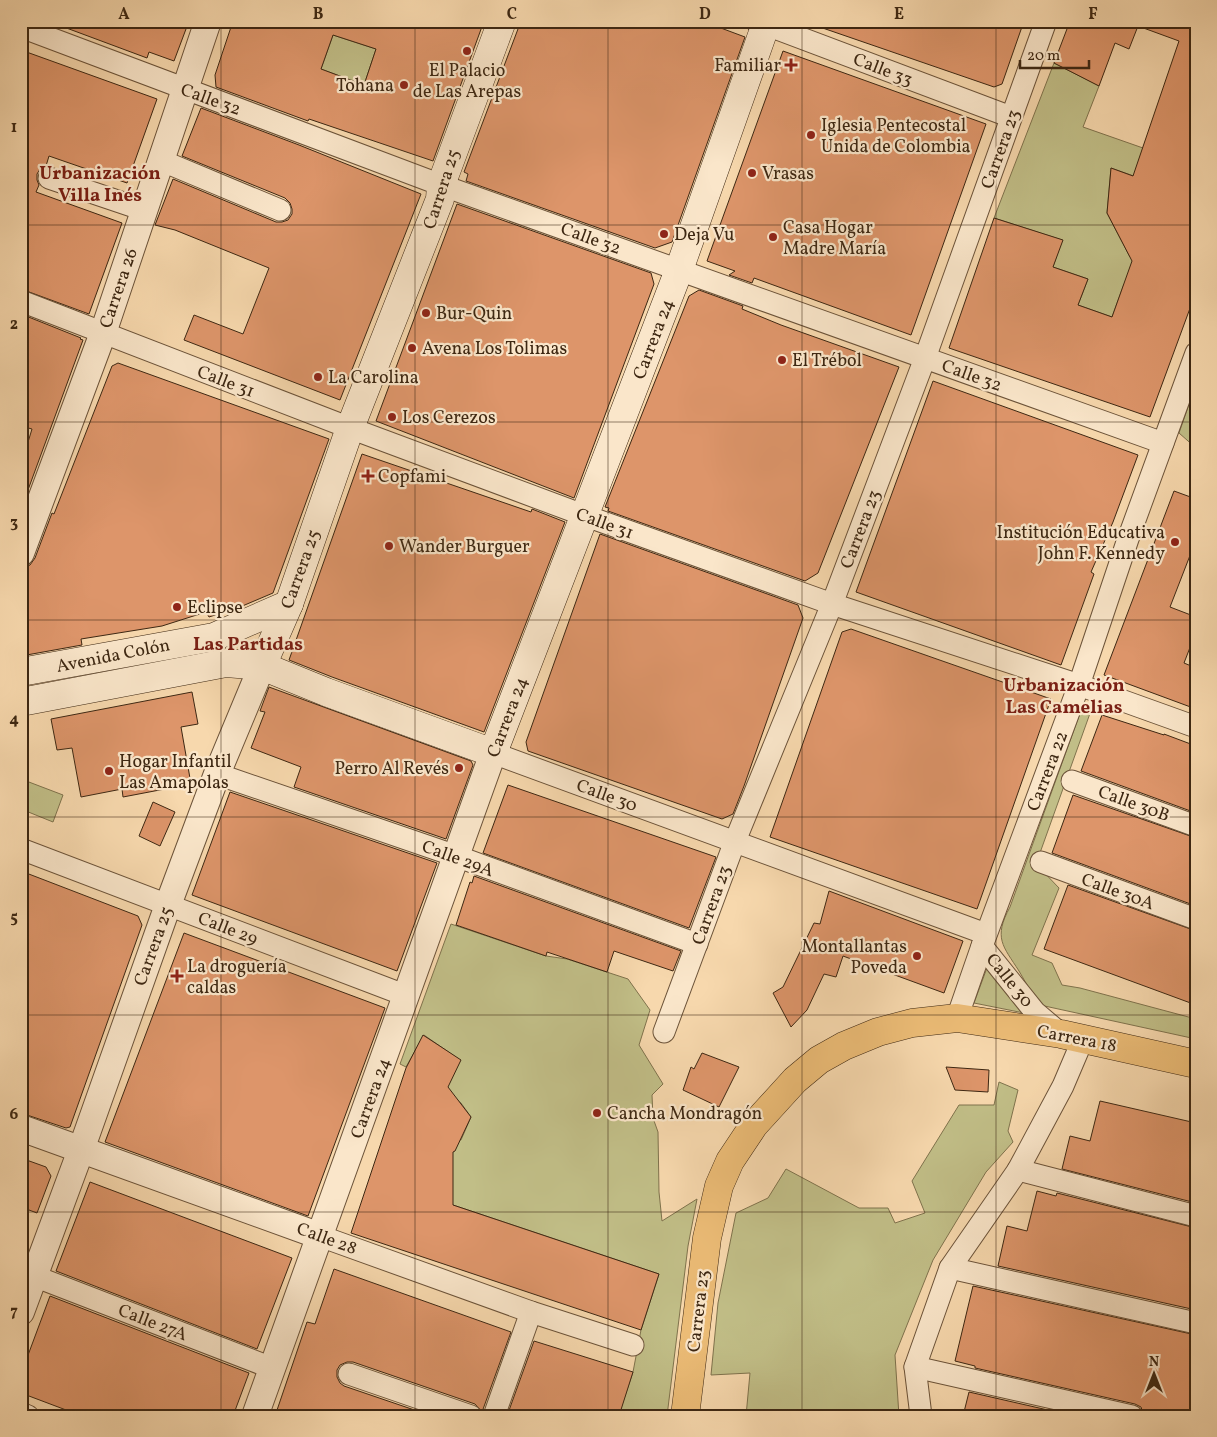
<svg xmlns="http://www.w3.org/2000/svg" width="1217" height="1437" font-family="Vollkorn,serif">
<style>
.green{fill:#c1be87;stroke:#7f724c}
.building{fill:#dd956a;stroke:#3d2712;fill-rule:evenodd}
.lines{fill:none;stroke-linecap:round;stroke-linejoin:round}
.minor-casing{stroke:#6c5339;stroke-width:23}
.tertiary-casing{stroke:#6c5339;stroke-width:28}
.secondary-casing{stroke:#3d2712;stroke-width:29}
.trunk-casing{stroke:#3d2712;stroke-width:29}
.minor{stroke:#fae6ca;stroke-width:21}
.tertiary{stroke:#fae6ca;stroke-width:26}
.secondary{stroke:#fae6ca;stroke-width:28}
.trunk{stroke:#ecbc76;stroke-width:28}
.grid{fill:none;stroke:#3d2712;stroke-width:1;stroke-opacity:0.55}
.poi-dot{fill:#8f2418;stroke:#fae6ca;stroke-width:2}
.labels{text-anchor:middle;stroke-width:4.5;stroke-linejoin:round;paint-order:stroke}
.poi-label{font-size:18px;fill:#3d2712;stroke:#fae6ca;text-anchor:start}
.street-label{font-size:18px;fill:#3d2712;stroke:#fae6ca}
.neighbourhood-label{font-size:19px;font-weight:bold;fill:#7a1f14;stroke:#fae6ca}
.neatline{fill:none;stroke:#3d2712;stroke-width:2}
.grid-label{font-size:16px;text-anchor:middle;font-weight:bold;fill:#3d2712}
</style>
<rect width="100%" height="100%" fill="#f7d8ad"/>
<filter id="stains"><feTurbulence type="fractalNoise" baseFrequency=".004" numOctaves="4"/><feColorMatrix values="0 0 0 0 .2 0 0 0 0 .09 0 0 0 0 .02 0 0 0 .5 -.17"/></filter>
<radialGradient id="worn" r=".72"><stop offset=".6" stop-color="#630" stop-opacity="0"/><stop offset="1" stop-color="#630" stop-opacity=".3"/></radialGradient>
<g class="green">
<path d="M333,35l43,14 -12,36 -43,-16z"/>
<path d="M1054,63l45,23 -16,41 60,21 53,50 -85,-30 -4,45 23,44 24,8 -30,19 -12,33 -34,-12 10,-26 -35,-12 9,-27 -68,-22z"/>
<path d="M1196,384v64l-17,-15z"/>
<path d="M1086,704l7,1 -57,159 23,24 -27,67 20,8 10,22 18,3 116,31v20l-156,-34c-8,-11 -14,-22 -21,-34 -16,-25 -26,-33 -9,-64l73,-202z"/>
<path d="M21,779l42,16 -10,27 -32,-13z"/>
<path d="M451,924l95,32 21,3 61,20 22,31 -11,35 24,39 -11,11 1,23 5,14 1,60 3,29 35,-22 -9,47 -21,170h-33l-14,-5 13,-39 8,-42 18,-56 -215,-72 6,-64 11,2 10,-23 -10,-14 -16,-12 15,-31 -36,-25 -18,32 -6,-3z"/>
<path d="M988,965l41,49 -55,-11z"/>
<path d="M999,1082l19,8 -10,41 5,11 -27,30 -53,88 -38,95 4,61h-153l4,-43 -39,2 7,-72 18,-90 32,-15 18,-29 73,39h29l7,15 30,-10 -13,-32 47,-76h35z"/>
</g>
<g class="building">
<path d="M53,21h136l-15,40 -25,-9 -2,6 -94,-35z"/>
<path d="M233,21h251l-51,140 -124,-42 -1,2 -92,-34 -1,-12zM333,35l43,14 -12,36 -43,-16z"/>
<path d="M521,21h181l43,16 -73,205 -17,6 -189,-67 2,-7 -4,-2z"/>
<path d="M811,21h213l-22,63 -8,3 -183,-63z"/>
<path d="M1070,21h126v271l-46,125 -201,-69 45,-130 69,22 -10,27 35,12 -10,26 34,12 20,-56 -25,-48 4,-45 22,8 46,-135 -41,-15 -9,23 -14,-6 -16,43 -45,-23z"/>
<path d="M21,50l136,49 -30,84 -78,-27 -3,10 -6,3 -3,5v6l2,5 -3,7 86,31 -33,91 -68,-25z"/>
<path d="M783,51l203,73 -75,211 -157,-57 -2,5 -23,-8 6,-4 -28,-10z"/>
<path d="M201,108l98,37 122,49 -81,206 -156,-60 10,-25 49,19 26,-66 -94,-38 -20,-5 18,-46 103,43h6l6,-2 4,-6v-5l-2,-6 -5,-5 -103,-42z"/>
<path d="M457,204l194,69 3,11 -80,214 -198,-77z"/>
<path d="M699,290l44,16 -1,3 39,16 118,42 -81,206 -13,8 -197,-70 1,-3 -4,-1 84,-211z"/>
<path d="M21,314l60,24 -1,1 3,1 -62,169v-44l11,-36 -11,-3z"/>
<path d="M118,363l211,76 -56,154 -33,14 -31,10 -3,-5 -44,14 -81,13 1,6 -61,11v-88l9,-3 5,-7 17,-45 2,1 58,-148z"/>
<path d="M933,381l205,74 -25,67 -22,50 3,2 -33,91 -205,-73z"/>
<path d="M362,454l169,58 1,-3 33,13 -81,210 -152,-55 -43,-17z"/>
<path d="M1174,491l22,8v41l-26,67 26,10v15l-12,31 12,5v41l-92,-34z"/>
<path d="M600,534l198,71 5,13 -59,168 -11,28 -11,5 -194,-68 -2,-9z"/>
<path d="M851,629l200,70 -74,210 -207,-72 72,-205z"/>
<path d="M269,687l202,74 2,4 -27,74 -152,-52 7,-20 -50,-19 14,-36 -5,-1z"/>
<path d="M192,692l6,32 -17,3 10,57 -68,13 -1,-8 -41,8 -9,-49 -15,2 -6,-31z"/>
<path d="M1102,715l62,20v-1l32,12v67l-115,-42z"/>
<path d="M508,785l208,72 -27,71 -206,-75z"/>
<path d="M230,792l207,71 -40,108 -205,-76z"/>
<path d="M1073,795l123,43v68l-144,-53z"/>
<path d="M153,802l22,10 -15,34 -21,-10z"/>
<path d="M21,871l117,45 4,9 -72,202 -4,1 -45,-15z"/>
<path d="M474,876l207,75 -8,20 -59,-20 -7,21 -60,-20 -1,4 -90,-31 14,-43 2,1z"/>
<path d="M1068,885l128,46v74l-152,-56z"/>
<path d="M829,891l134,50 -19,52 -101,-37 -7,21 -12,-3 -17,36 -16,17 -18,-34 10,-6 31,-64 6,1z"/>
<path d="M184,933l201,75 -77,208 -203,-74z"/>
<path d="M423,1035l38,25 -13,27 23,30 -16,34 -2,1v53l206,69 -18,56 -290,-97 55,-165z"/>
<path d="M702,1053l37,14 -20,40 -36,-17 8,-23 3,2z"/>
<path d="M946,1067l43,3 -1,22 -33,-2z"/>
<path d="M1100,1101l96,22v80l-134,-34 8,-33 20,5z"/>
<path d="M21,1158l25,9 5,9 -14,37 -16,-6z"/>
<path d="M90,1182l202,76 -35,91 -201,-78z"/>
<path d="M1037,1191l19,5 1,-3 139,35v82l-198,-44 9,-40 20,5z"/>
<path d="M334,1269l177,63 -29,80 -7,-8 -122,-42h-6l-7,3 -3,5v7l3,6 4,3 88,30h-157l32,-94 8,2z"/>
<path d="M973,1286l223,49v81h-52l-3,-9 -6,-3 -160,-36v-2l-20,-5z"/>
<path d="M50,1296l199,77 -16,43h-151l-61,-23v-19z"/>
<path d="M534,1341l99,31 -14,44h-112z"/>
<path d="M969,1392l105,24h-111z"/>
</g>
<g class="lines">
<defs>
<g id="minor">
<path d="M756,21l255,96"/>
<path d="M21,27l420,158 722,258"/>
<path d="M160,160l120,50"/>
<path d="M49,178l95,32"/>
<path d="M21,301l329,127 236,88 246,88 247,81 117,42"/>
<path d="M493,753l493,181"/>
<path d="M217,774l239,82 241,88"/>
<path d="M1072,781l124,45"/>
<path d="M21,849l386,147"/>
<path d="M1041,862l155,57"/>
<path d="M982,946l53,66 26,22"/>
<path d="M957,1018l25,-72 97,-261 49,-146 68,-186"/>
<path d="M664,1032l71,-191 97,-237 93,-246 121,-337"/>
<path d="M1018,1170l178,46"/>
<path d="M320,1236l211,76 102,33"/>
<path d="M950,1268l246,55"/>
<path d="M34,1276l238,92"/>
<path d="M915,1367l217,49"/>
<path d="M349,1374l122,42"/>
<path d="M21,1413l7,3"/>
<path d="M494,1416l37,-104"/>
<path d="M921,1416l-6,-49 35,-99 68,-98 45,-84 20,-47"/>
</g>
<g id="tertiary">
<path d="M21,553l82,-220 105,-312"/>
<path d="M21,1128l299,108"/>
<path d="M21,1312l60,-162 87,-245 49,-131 45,-108"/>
<path d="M255,1416l238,-663"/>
</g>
<g id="secondary">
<path d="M262,666l27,-62 61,-176 90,-229 1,-14 61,-164"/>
<path d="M21,672l193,-35 75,-33"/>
<path d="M21,702l205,-39 36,3 64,26 167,61 186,-483 88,-249"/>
</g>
<path id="trunk" d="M685,1416l22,-178 12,-52 11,-25 24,-36 41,-45 24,-20 25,-14 34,-14 34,-9 45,-5 104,16 135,30"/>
</defs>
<use href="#minor" class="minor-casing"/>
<use href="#tertiary" class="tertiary-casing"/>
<use href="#secondary" class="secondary-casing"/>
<use href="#trunk" class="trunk-casing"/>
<use href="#minor" class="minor"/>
<use href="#tertiary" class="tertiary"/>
<use href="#secondary" class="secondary"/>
<use href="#trunk" class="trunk"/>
</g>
<path class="grid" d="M221,21v1395M415,21v1395M608,21v1395M802,21v1395M996,21v1395M21,225h1175M21,422h1175M21,620h1175M21,817h1175M21,1015h1175M21,1212h1175"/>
<g class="poi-dot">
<circle cx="467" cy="51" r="5"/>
<path d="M788.5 57.5h5v5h5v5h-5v5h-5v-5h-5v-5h5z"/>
<circle cx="404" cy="85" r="5"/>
<circle cx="811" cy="135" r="5"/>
<circle cx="752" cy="173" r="5"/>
<circle cx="664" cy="234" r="5"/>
<circle cx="773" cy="237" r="5"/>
<circle cx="426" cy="313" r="5"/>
<circle cx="412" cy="348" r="5"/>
<circle cx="782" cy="360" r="5"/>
<circle cx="318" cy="377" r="5"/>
<circle cx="392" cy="417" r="5"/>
<path d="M365.5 468.5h5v5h5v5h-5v5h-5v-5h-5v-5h5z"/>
<circle cx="1175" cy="542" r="5"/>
<circle cx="389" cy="546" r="5"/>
<circle cx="177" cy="607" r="5"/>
<circle cx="459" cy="768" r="5"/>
<circle cx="109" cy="771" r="5"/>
<circle cx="917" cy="956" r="5"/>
<path d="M174.5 968.5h5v5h5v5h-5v5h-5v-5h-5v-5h5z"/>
<circle cx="597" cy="1113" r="5"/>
</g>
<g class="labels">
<g class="poi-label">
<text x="781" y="71" text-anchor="end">Familiar</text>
<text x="467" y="76" text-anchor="middle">El Palacio<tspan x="467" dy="21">de Las Arepas</tspan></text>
<text x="394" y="91" text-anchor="end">Tohana</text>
<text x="821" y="131">Iglesia Pentecostal<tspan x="821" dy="21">Unida de Colombia</tspan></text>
<text x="762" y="179">Vrasas</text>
<text x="783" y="233">Casa Hogar<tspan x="783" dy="21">Madre María</tspan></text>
<text x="674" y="240">Deja Vu</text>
<text x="436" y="319">Bur-Quin</text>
<text x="422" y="354">Avena Los Tolimas</text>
<text x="792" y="366">El Trébol</text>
<text x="328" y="383">La Carolina</text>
<text x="402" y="423">Los Cerezos</text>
<text x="378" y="482">Copfami</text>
<text x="1165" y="538" text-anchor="end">Institución Educativa<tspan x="1165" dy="21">John F. Kennedy</tspan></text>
<text x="399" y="552">Wander Burguer</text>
<text x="187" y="613">Eclipse</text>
<text x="119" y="767">Hogar Infantil<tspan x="119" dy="21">Las Amapolas</tspan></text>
<text x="449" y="774" text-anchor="end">Perro Al Revés</text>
<text x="907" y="952" text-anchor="end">Montallantas<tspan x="907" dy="21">Poveda</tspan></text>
<text x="187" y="972">La droguería<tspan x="187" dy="21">caldas</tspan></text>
<text x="607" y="1119">Cancha Mondragón</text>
</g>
<g class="street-label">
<text transform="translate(883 69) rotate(21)" y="6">Calle 33</text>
<text transform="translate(211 99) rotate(20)" y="6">Calle 32</text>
<text transform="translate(1000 149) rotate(-70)" y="6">Carrera 23</text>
<text transform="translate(441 189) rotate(-72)" y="6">Carrera 25</text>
<text transform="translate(591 238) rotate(20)" y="6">Calle 32</text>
<text transform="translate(118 288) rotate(-71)" y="6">Carrera 26</text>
<text transform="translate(653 339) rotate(-69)" y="6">Carrera 24</text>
<text transform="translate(972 375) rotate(20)" y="6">Calle 32</text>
<text transform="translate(226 381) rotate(21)" y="6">Calle 31</text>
<text transform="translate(605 523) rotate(20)" y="6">Calle 31</text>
<text transform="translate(860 529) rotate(-69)" y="6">Carrera 23</text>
<text transform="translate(300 569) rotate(-70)" y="6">Carrera 25</text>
<text transform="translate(113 655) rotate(-11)" y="6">Avenida Colón</text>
<text transform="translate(507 717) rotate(-69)" y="6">Carrera 24</text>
<text transform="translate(1047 771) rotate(-69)" y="6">Carrera 22</text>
<text transform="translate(607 795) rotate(20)" y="6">Calle 30</text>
<text transform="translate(1134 803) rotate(20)" y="6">Calle 30B</text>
<text transform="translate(458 858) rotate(20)" y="6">Calle 29A</text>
<text transform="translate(1118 891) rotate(20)" y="6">Calle 30A</text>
<text transform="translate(711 905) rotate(-70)" y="6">Carrera 23</text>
<text transform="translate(228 928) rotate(21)" y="6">Calle 29</text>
<text transform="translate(153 946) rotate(-70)" y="6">Carrera 25</text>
<text transform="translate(1010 980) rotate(51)" y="6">Calle 30</text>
<text transform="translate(1077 1038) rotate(11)" y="6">Carrera 18</text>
<text transform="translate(370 1098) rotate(-70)" y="6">Carrera 24</text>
<text transform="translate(327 1238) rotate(20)" y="6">Calle 28</text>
<text transform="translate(698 1311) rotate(-83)" y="6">Carrera 23</text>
<text transform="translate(153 1322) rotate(21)" y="6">Calle 27A</text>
</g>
<g class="neighbourhood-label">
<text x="100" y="179">Urbanización<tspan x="100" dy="22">Villa Inés</tspan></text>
<text x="248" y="650">Las Partidas</text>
<text x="1064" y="691">Urbanización<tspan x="1064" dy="22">Las Camelias</tspan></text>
</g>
</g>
<rect width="1217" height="1437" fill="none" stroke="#f7d8ad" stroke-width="55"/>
<g transform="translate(1154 1374)" stroke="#fae6ca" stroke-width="4" paint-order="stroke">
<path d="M0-4L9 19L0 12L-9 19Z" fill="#3d2712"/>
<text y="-8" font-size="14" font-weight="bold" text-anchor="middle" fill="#3d2712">N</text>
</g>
<path d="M1020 60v8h69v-8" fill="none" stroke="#3d2712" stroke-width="2.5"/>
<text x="1027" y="60" font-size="15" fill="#3d2712" stroke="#fae6ca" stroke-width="4" paint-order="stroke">20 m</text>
<rect x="28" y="28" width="1162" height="1382" class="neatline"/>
<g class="grid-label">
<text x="124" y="19">A</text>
<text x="318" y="19">B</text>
<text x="512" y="19">C</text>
<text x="705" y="19">D</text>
<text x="899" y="19">E</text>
<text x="1093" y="19">F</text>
<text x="14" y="132">1</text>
<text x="14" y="329">2</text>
<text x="14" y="527">3</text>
<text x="14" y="724">4</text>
<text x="14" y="922">5</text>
<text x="14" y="1119">6</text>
<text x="14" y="1316">7</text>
</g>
<rect width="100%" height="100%" filter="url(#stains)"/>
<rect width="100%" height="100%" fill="url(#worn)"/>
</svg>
